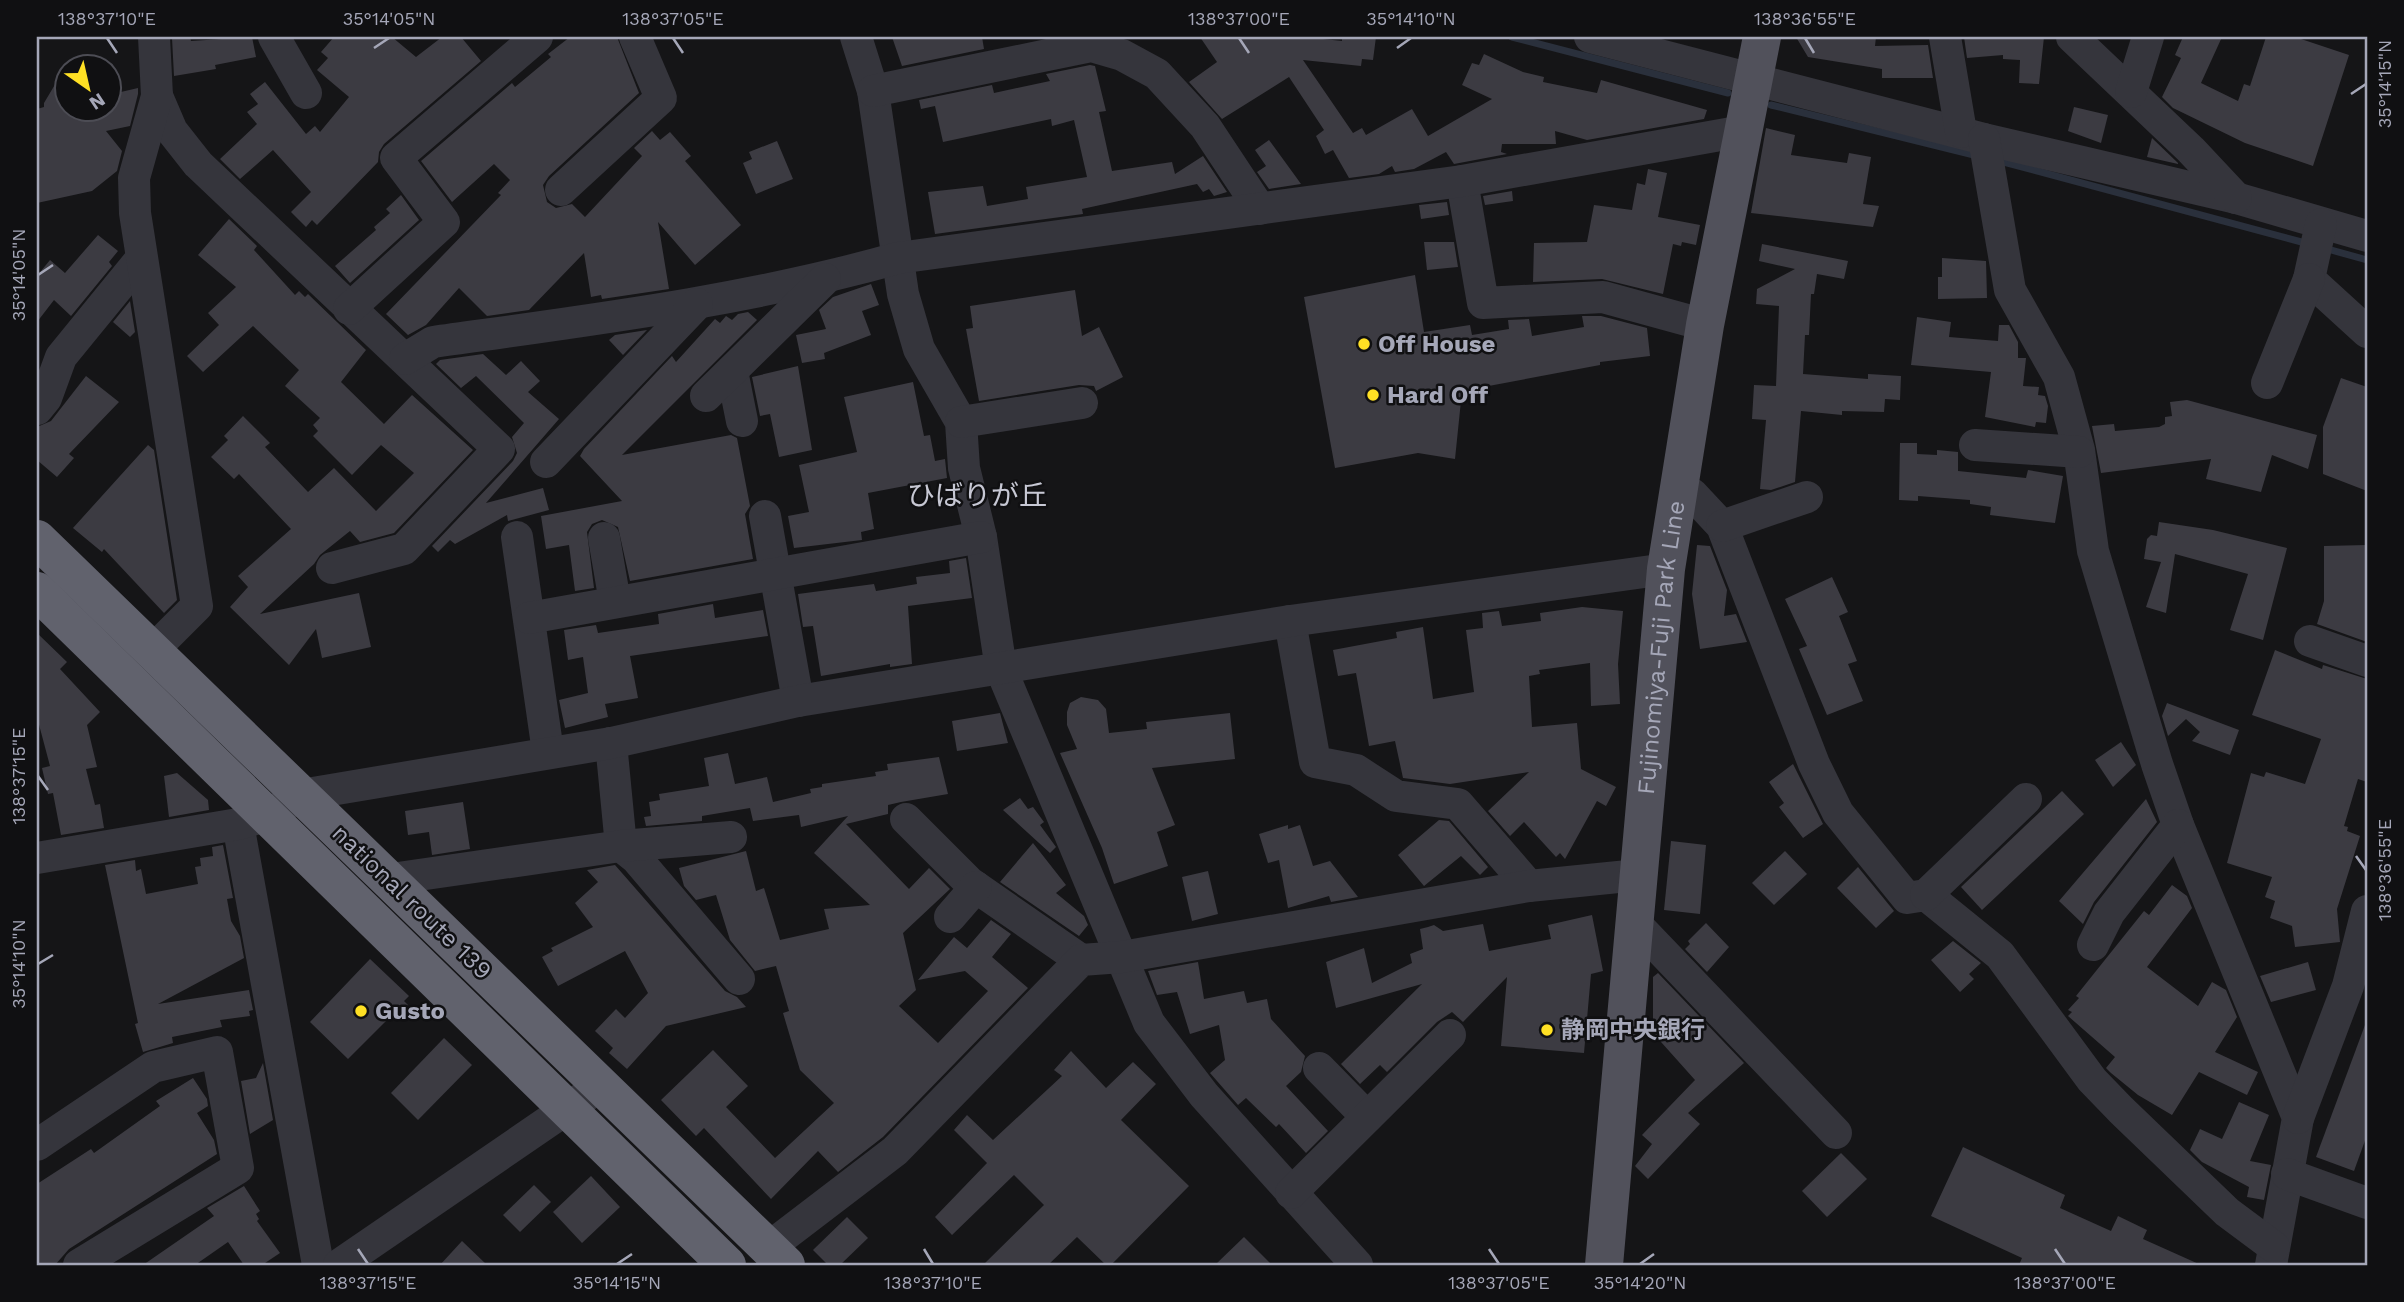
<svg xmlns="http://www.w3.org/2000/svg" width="2404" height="1302" font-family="'Work Sans','Noto Sans JP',sans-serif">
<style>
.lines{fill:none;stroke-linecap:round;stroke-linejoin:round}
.stream{stroke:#2a303c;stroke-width:7}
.building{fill:#3c3b42}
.minor{stroke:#35353c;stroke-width:32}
.major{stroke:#51515b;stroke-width:38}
.highway{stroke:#61626d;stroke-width:38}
.ticks{fill:none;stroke:#a5a7b8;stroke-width:2.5}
.poi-dot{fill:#ffe024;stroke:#101012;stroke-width:2.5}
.labels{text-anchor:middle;stroke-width:5;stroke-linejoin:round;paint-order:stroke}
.poi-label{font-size:24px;font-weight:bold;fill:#a5a7b8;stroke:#101012;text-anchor:start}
.street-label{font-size:24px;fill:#a5a7b8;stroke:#101012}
.quarter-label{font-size:28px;fill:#c7c8d4;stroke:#101012}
.neatline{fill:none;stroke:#a5a7b8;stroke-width:2.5}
.ticks-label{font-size:18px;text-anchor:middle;fill:#a5a7b8}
</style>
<rect width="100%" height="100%" fill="#151517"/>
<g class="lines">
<g class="stream">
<path d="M1512,37l216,56"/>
<path d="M1771,105l207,51"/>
<path d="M1996,160l313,84"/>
<path d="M2324,248l43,12"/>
</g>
</g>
<g class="building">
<path d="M190,37l1,4 61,-4 4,20 -41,8 1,4 -42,7 -2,-38z"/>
<path d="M334,37h58l24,20 26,-20h19l20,24 -97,83 -5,8 -1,10 -61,63 -5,-5 -6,7 -15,-15 20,-20 -38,-42 -33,29 -20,-20 37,-35 -10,-12 11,-8 -8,-10 15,-12 41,52 9,-8 5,6 29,-35 -32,-27 11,-12 -7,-6z"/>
<path d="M570,37h47l22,56 -90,83 -6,9 4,17 9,6 16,-4 13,13 57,-61 -8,-8 18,-17 8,9 10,-8 21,24 -6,5 56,64 -46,40 -37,-43 11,67 -67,10 -1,-4 -10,2 -7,-44 -55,57 -42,6 -28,-28 -33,37 -18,10 -22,-21 115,-119 -3,-2 12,-13 -16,-16 -42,38 -31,-41 91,-78 3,4 36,-30 -3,-3z"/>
<path d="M892,37h90l2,12 -82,17z"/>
<path d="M1200,37h105l37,4v-4h34l-3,23 -11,-1 -1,7 -58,-6 50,73 9,-5 4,7 46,-26 16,27 64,-37 -30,-14 10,-22 7,2 5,-11 39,18 21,5 -1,5 54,11 4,-13 106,30 -3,9 -117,21 -32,-9 1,13h-54l-1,8 6,2 -53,10 -8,-12 -32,17 -19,3 -3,-6 -13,8 -30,4 -16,-28 -8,4 -9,-18 8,-6 -35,-53 -67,42 -33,-37 28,-20z"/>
<path d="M1796,37h80l-1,9 53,-1 5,33h-51v-9l-74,-12z"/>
<path d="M1964,37h80l-5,47 -20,-1 1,-23 -17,-1v-4l-36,3z"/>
<path d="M2183,37h39l-21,46 37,18 6,-17 6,2 16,-49h29l54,18 -36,111 -68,-23 -72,-35 -11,-11 19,-39 -6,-3z"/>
<path d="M1090,65l5,1 11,45 -7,1 13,59 60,-9 3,12 28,-18 24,36 -13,4 -5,-7 -6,3 -6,-8 -115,25 1,5 -148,20 -7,-42 55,-6 4,20 41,-7 -2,-12 61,-10 -13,-57 -22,6 -1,-7 -108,23 -8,-36 -14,3 -2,-9 73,-15 2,8 56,-12 -4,-7z"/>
<path d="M66,66v42h42v-13l30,-7v6l-8,32 -24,5 16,20 -5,20 -25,20 -55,12v-94l7,-2v-4z"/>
<path d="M2074,107l34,8 -7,28 -33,-12z"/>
<path d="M1766,128l29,7 -4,20 56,8 2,-10 22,4 -8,47 16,2 -6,21 -122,-14z"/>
<path d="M2152,138l26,25v1l-31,-7z"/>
<path d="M1269,140l27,37 5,7 -32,5 -12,-17 9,-6 -11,-16z"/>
<path d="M777,141l16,38 -37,15 -13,-31 9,-4 -3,-7z"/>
<path d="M1648,169l19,4 -9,44 42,8 -4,20 -14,-3 -1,4 -8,-2 -10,50 -61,-15 -69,3 1,-39 53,-1 7,-37 38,5 5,-27 8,2z"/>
<path d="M1512,191l1,10 -28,4 -2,-9z"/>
<path d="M401,195l18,25 -69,63 -15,-17 41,-36 -2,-3 16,-14 -4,-4z"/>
<path d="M1447,202l2,13 -28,4 -2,-14z"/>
<path d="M229,219l28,27 -3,4 41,45 4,-4 6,6 3,-3 58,56 -25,32 43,42 28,-29 61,55 -79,83 -34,9 -10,-11 -30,24 -6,9 -54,50 99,-21 12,54 -49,11 -6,-29 -27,36 -59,-58 18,-20 -10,-11 53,-47 -52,-55 -5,5 -23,-22 17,-17 -4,-4 19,-20 27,27 -5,4 43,45 26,-24 42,43 38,-38 -33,-28 -29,30 -39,-39 5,-5 -5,-6 7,-7 -35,-32 14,-16 -46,-44 -50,46 -16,-16 32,-31 -11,-12 28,-26 -38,-32z"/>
<path d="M98,235l20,16 -9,11 3,4 -41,50 -17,-16 -17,22v-46l13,-16 15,13z"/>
<path d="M1424,242h30l4,25 -31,3z"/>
<path d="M1762,244l86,17 -4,18 -27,-5 -3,20h-3l-2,41h-4l-2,39 65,5v-5l33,2 -1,24 -15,-1 -1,13 -42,-1v4l-41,-4 -6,71 -24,8 -11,-1 6,-69 -14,-1 2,-34 22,1 3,-80 -23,-2 1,-15 38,-20 -36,-8z"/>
<path d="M1942,258l44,3 1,37 -49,1v-22h4z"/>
<path d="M1415,275l9,57 46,-7 2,10 37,-6 -1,-9 21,-1 3,17 52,-9 -2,-11h19l46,12 3,28 -50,6v3l-138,26 -7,68 -37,-6 -83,15 -31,-171z"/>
<path d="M871,284l8,21 -17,6 9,24 -47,18 1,6 -23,4 -6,-28 30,-6 -7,-19 14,-13z"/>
<path d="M1075,290l7,46 17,-9 24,50 -27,14 -2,-5 -15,-1 -100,16 -13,-72 7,-1 -3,-22z"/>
<path d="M130,301l5,31 -5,5 -17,-15z"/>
<path d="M748,312l9,8 -135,135 109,-20 6,3 13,68 -5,8 8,45 -123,22 -12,-54 -16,-7 -10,4 -5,8 7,56 -19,3 -6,-46 -23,4 -5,-33 81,-15 -42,-45 4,-7 88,-93 4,6 39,-43 5,4 6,-7 6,4 6,-6z"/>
<path d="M1917,317l34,5 -2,15 49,4 1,-16h10l9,17v16h8l-3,28 16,1 -1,8 7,1 3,10 -2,17 -10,-1 -1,5 -50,-10 6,-45 -80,-7z"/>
<path d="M647,330l-24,25 -14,-15 6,-5z"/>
<path d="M483,354l23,21 15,-14 19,20 -12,11 31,27 -73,84 57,-15 6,22 -41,11 -1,-6 -52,29 -5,-4 -12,12 -6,-6 81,-85 4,-8 -5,-16 12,-14 -48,-47 -15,12 -25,-24 4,-4z"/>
<path d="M798,366l14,84 -33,7 -9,-43 -10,2 -8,-39z"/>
<path d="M86,376l33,26 -50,52 5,4 -17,19 -20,-17v-33l14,-6z"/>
<path d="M2341,378l26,9v104l-44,-17v-47z"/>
<path d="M913,382l11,54 6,-1 5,26 10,-2 2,19 -79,15 6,36 -13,3 1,8 -68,8 -6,-32 21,-4 -10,-47 58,-13 -13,-55z"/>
<path d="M2187,400l130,35 -9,34 -36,-14 -11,37 -55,-13 5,-20 -110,14 -9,-47 22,-2 1,7 44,-4 6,-3v-7l7,-1 -2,-14z"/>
<path d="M1900,443h17v11l20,1v-5l21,2v19l68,7 2,-8 35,6 -8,47 -65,-8 1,-8 -21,-3v-4l-52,-4v5l-19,-1z"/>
<path d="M148,445l6,5 23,150 -13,13 -60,-64 -2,3 -29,-24z"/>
<path d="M2159,522l54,8 74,18 -24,92 -33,-10 18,-56 -73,-20 -9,59 -20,-6 15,-45 -17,-3 3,-20 4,-4 6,1z"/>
<path d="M1697,545l13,1 17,44 -3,26 12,-2 11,28 -47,7 -8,-55z"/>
<path d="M2367,545v97l-50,-18 7,-23v-55z"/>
<path d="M966,558l6,40 -64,8 4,58 -22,3v-3l-69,12 -8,-50 -10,1 -5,-33 76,-10 2,7 41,-7 -1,-7 34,-4 -1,-12z"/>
<path d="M1832,577l16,35 -9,4 18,45 -9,3 15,37 -36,14 -28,-66 8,-3 -22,-47z"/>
<path d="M713,604l2,14 48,-8 5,26 -138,20 8,42 -33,6 3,13 -43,11 -6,-28 29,-7 -5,-36 -15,3 -4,-30 32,-5 2,8 61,-9 -1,-10z"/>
<path d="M1582,607l41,4 -5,53 2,40 -29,2 -1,-43 -51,7 1,4 -11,2 3,51 45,-4 4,46 35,18 -10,19 -9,-5 -32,58 -5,-6 -4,4 -32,-35 -14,14 -22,-25 41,-39 -79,12 -47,-6 -8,-37 -26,5 -13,-73 -18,3 -5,-26 64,-12 -1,-6 27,-5 10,72 41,-7 -8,-62 17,-2 -1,-15 17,-2 3,15 39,-5 -1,-8z"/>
<path d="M37,633l30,29 -7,7 40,43 -13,13 10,42 -11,2 9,36 5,-1 4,24 -43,7 -8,-42 -5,1 -6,-26 8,-2 -13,-49z"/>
<path d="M2275,650l47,19 1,-4 44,14v103l-9,-3 -14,47 4,1 -1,4 13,5 -23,73 3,33 -45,5 -3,-21 -22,-8 5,-17 -10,-4 7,-20 -45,-14 24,-90 13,4 2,-5 39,12 16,-45 -69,-24z"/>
<path d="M1081,697l17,3 8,9 3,24 38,-4 -1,-7 84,-9 5,46 -83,9 23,57 -18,7 11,34 -54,18 -12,-36 -42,-95 17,-4 -10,-24v-13l3,-9z"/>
<path d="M2167,703l72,27 -9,25 -38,-14 8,-9 -14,-13 -18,17 -6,-20z"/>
<path d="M1000,713l8,30 -51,8 -5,-30z"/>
<path d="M2121,742l15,23 -23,22 -18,-27z"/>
<path d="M728,753l7,31 32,-7 6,25 38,-9 -1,-4 12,-2v-3l54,-8 -1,-4 13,-2 -1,-6 52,-7 9,37 -47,8 -13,3v9l-42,10 63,65 20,-21 21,21 -47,44 13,57 -17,16 39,37 50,-52 -23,-20 -47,9 36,-43 13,11 24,-28 20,14 -19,23 36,31 -145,149 -45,35 -20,-21 -47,48 -67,-71 -8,8 -35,-36 52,-50 35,36 -22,21 49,51 59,-55 -34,-33 -17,-57 6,-2 -13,-45 -21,5 -25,-31 -14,-45 -20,5 -12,-14 -5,-18 67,-17 10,40 8,-3 16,52 49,-11 -5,-20 46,-4 -56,-52 34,-37 -47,11 -2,-12 -46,6 -3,-13 -48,8v5l-56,5 -2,-9 7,-1 -2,-14 11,-2 -1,-6 50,-8 -5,-28z"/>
<path d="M1793,764l30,60 -20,14 -24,-31 5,-4 -15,-21z"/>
<path d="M177,773l31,27 1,10 -40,7 -5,-41z"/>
<path d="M2062,791l22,23 -102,96 -21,-23z"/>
<path d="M1020,798l8,11 5,-2 11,15 -4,3 16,22 -6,6 -47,-43z"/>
<path d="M2146,799l11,23 -63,80 -11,22 -24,-23z"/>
<path d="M463,802l7,47 -38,6 -3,-23 -21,3 -3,-24z"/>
<path d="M1439,820l10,1 39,46 -8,8 -19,-19 -37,30 -26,-31z"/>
<path d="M1288,825v4l12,-4 13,41 17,-5 28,36 -27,5 -2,-6 -41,12 -9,-48 -11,3 -9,-29z"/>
<path d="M1671,841l35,4 -6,69 -36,-4z"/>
<path d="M1033,843l33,42 -10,8 28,23 4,9 -9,11 -79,-54z"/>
<path d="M223,845l10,53 -6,1 4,22 9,15 4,22 -86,46 91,-14 4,20 -4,1 1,5 -30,4 2,7 -50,10 1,6 -30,9 -8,-28 3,-1 -33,-158 30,-5 1,11 5,-2 5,25 52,-10 -3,-17 6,-1 -1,-8 13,-2 -1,-9z"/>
<path d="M1785,851l22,23 -33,31 -22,-22z"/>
<path d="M615,865l110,126 12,6 9,10 -80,19 -39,43 -18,-16 4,-5 -18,-17 21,-22 9,9 23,-25 -23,-42 -67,35 -16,-29 11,-6 -2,-3 42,-21 -18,-24 23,-21 -11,-12z"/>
<path d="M1858,867l36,44 -18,17 -39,-40z"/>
<path d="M1208,871l10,43 -26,7 -10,-44z"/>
<path d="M2172,885l15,11 5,12 -45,59 51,39 14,-24 14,8 11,27 -22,35 43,20 -11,23 -48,-23 -27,43 -34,-20 -27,-22 -5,-5 9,-11 -47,-41 4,-4 -4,-2 11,-12 -3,-2 68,-85 5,4z"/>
<path d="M1592,915l11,56 -12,3 -7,79 -83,-7 6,-69 -44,45 -11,-10 -15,10 -50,50 -7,-7 -20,19 -19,-20 81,-80 -86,24 -10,-46 38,-14 8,35 40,-20 -2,-9 13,-5 -3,-20 8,-2 6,-2 9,6 40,-7 6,27 62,-12 -3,-14z"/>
<path d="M1706,923l23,24 -22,25 -22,-23 5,-5 -2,-3z"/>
<path d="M1953,941l28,22 -12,11 5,5 -14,13 -29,-32z"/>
<path d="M370,959l39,37 -5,5 4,4 -16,16 -3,-3 -41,41 -38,-37z"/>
<path d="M1198,962l6,37 40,-8 3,12 20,-4 4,20 34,37 -4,16 -15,14 42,45 -22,22 -27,-29 -3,3 -30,-29 -8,7 -28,-32 15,-13 -6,-35 -29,9 -13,-42 -20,3 -9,-24z"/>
<path d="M2308,962l8,28 -45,12 -11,-26z"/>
<path d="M1658,973l86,90 -56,50 12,11 -52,55 -13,-13 17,-22 -10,-9 53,-55 -42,-47v-56z"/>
<path d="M2365,1025l2,110 -13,36 -38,-14z"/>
<path d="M444,1038l28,27 -54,55 -27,-27z"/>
<path d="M1071,1051l35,37 27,-26 23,22 -35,36 68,66 -78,79h-5l-29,-28 -29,28h-65l61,-60 -30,-30 -62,60 -17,-18 52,-54 -33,-33 13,-15 26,25 69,-64 -8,-6z"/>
<path d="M263,1063l10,57 -23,14 -9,-53 15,-3z"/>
<path d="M193,1078l14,21 1,7 -11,7 17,27 3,14 -148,95 -14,16h-18v-81l54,-35 3,4 66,-47 -4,-5z"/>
<path d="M2239,1102l30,13 -19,46 21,4 -7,35 -17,-3 2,-10 -47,-25 -12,-12 10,-21 22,10z"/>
<path d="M1963,1147l102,48 -5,13 51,23 7,-15 29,14 -4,9 58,26h-182l3,-7 -91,-42z"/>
<path d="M1841,1153l26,26 -40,38 -25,-26z"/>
<path d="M591,1176l29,31 -38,36 -29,-31z"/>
<path d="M534,1185l17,17 -31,30 -17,-17z"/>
<path d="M244,1186l16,25 -4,3 3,5 -2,2 23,32 -18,12h-18l-16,-23 -33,23h-52l71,-49 -7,-8z"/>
<path d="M847,1217l21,21 -28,27h-12l-15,-15z"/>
<path d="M1244,1237l28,28h-57z"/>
<path d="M462,1241l25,24h-47z"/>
</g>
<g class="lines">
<g class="minor">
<path d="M274,37l32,56"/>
<path d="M856,37l17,54 30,203 16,55 42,73 3,46 17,69 20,132 148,354 55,72 153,170"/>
<path d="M1590,37l394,102 252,59 131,38"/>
<path d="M1945,37l16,95"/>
<path d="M2072,37l119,113 45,48"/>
<path d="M873,91l218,-45 31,9 35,19 48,52 55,83"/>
<path d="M2131,92l17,-55"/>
<path d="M157,96l15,35 26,33 301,285 -95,100 -72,19"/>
<path d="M1984,139l26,151 49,87 20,73 14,101 64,213 21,61 120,293 -27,147"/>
<path d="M1462,181l21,122 120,-6 102,28"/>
<path d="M561,190l100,-92 -26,-61"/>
<path d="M2321,224l-12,55 58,53"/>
<path d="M349,309l95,-87 -48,-64 141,-121"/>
<path d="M405,359l28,-17c157,-22 312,-41 465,-84l564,-77 281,-50"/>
<path d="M732,371l10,50"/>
<path d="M2267,383l42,-104"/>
<path d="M706,396l119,-117"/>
<path d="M37,409l9,-11 15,-41 80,-98"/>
<path d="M961,422l121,-19"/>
<path d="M1975,445l104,7"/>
<path d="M546,462l151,-158"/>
<path d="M1679,490l13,4 30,32 92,238 24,49 69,85 19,-3 74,60 92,125 29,30 106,102 47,35"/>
<path d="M765,516l33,185"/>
<path d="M1722,526l85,-29"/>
<path d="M517,537l31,215"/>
<path d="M604,538l11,64"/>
<path d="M529,618l452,-81"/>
<path d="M1290,621l25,141 41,8 40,26 62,8 71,82"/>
<path d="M2310,641l57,20"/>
<path d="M152,651l45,-45 -62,-393 -1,-35 23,-82 -3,-59"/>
<path d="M611,743l10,103 15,12 103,121"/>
<path d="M906,819l64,64 111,77"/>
<path d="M238,824l80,441"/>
<path d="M37,858l201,-34 28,-8 35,-21 310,-52 187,-42 492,-80 376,-52"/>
<path d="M391,879l230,-33 110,-9"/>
<path d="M1926,895l100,-96"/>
<path d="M950,917l26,-30"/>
<path d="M1634,922l202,211"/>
<path d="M2093,945l16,-32 69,-88"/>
<path d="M1319,1068l48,49"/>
<path d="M2298,1118l50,-132 19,-75"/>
<path d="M37,1145l116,-78 64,-15 21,116 -159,97"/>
<path d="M2287,1174l80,29"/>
<path d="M1291,1193l159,-158"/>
<path d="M768,1248l127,-97 186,-191 41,-3 407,-71 109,-11"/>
<path d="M339,1265l248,-170"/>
</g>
<path class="major" id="s1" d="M1604,1265l62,-696 39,-244 57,-288"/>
<g class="highway">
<path d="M37,539l749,726"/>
<path d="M37,591l690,674"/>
</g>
</g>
<path class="ticks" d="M107,38l10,15M673,38l10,15M1239,38l10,15M1805,38l9,15M374,48l15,-10M1397,48l14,-10M2351,94l15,-10M38,275l15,-10M38,776l10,14M2356,856l10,14M38,964l15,-9M358,1249l10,15M924,1249l9,15M1489,1249l10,15M2055,1249l10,15M617,1264l15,-10M1640,1264l14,-10"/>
<g class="poi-dot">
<circle cx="1364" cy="344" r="7"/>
<circle cx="1373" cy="395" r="7"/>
<circle cx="361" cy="1011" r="7"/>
<circle cx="1547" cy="1030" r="7"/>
</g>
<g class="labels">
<g class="poi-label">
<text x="1378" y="352">Off House</text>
<text x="1387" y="403">Hard Off</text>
<text x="375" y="1019">Gusto</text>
<text x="1561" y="1038">静岡中央銀行</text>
</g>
<g class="street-label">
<text dy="8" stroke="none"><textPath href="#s1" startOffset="620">Fujinomiya-Fuji Park Line</textPath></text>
<text transform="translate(412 902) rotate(44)" y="8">national route 139</text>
</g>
<g class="quarter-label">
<text x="977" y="505">ひばりが丘</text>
</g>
</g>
<rect width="2404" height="1302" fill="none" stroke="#101012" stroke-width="77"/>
<g transform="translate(88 88) rotate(146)"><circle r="33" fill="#101012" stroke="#4c4c54" stroke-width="2"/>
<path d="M0-5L12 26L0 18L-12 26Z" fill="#ffe024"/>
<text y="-10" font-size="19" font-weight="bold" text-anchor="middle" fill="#a5a7b8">N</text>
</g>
<rect x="38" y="38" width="2328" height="1226" class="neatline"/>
<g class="ticks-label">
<text x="107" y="25">138°37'10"E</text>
<text x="389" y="25">35°14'05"N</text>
<text x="673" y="25">138°37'05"E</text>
<text x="1239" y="25">138°37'00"E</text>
<text x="1411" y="25">35°14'10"N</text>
<text x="1805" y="25">138°36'55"E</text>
<text transform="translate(2385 84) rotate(-90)" y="6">35°14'15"N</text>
<text transform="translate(19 275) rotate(-90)" y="6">35°14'05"N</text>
<text transform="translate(19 776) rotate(-90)" y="6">138°37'15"E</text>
<text transform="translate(2385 870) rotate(-90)" y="6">138°36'55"E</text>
<text transform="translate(19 964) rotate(-90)" y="6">35°14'10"N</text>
<text x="368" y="1289">138°37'15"E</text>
<text x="617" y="1289">35°14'15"N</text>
<text x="933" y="1289">138°37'10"E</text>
<text x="1499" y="1289">138°37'05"E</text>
<text x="1640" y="1289">35°14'20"N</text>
<text x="2065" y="1289">138°37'00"E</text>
</g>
</svg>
